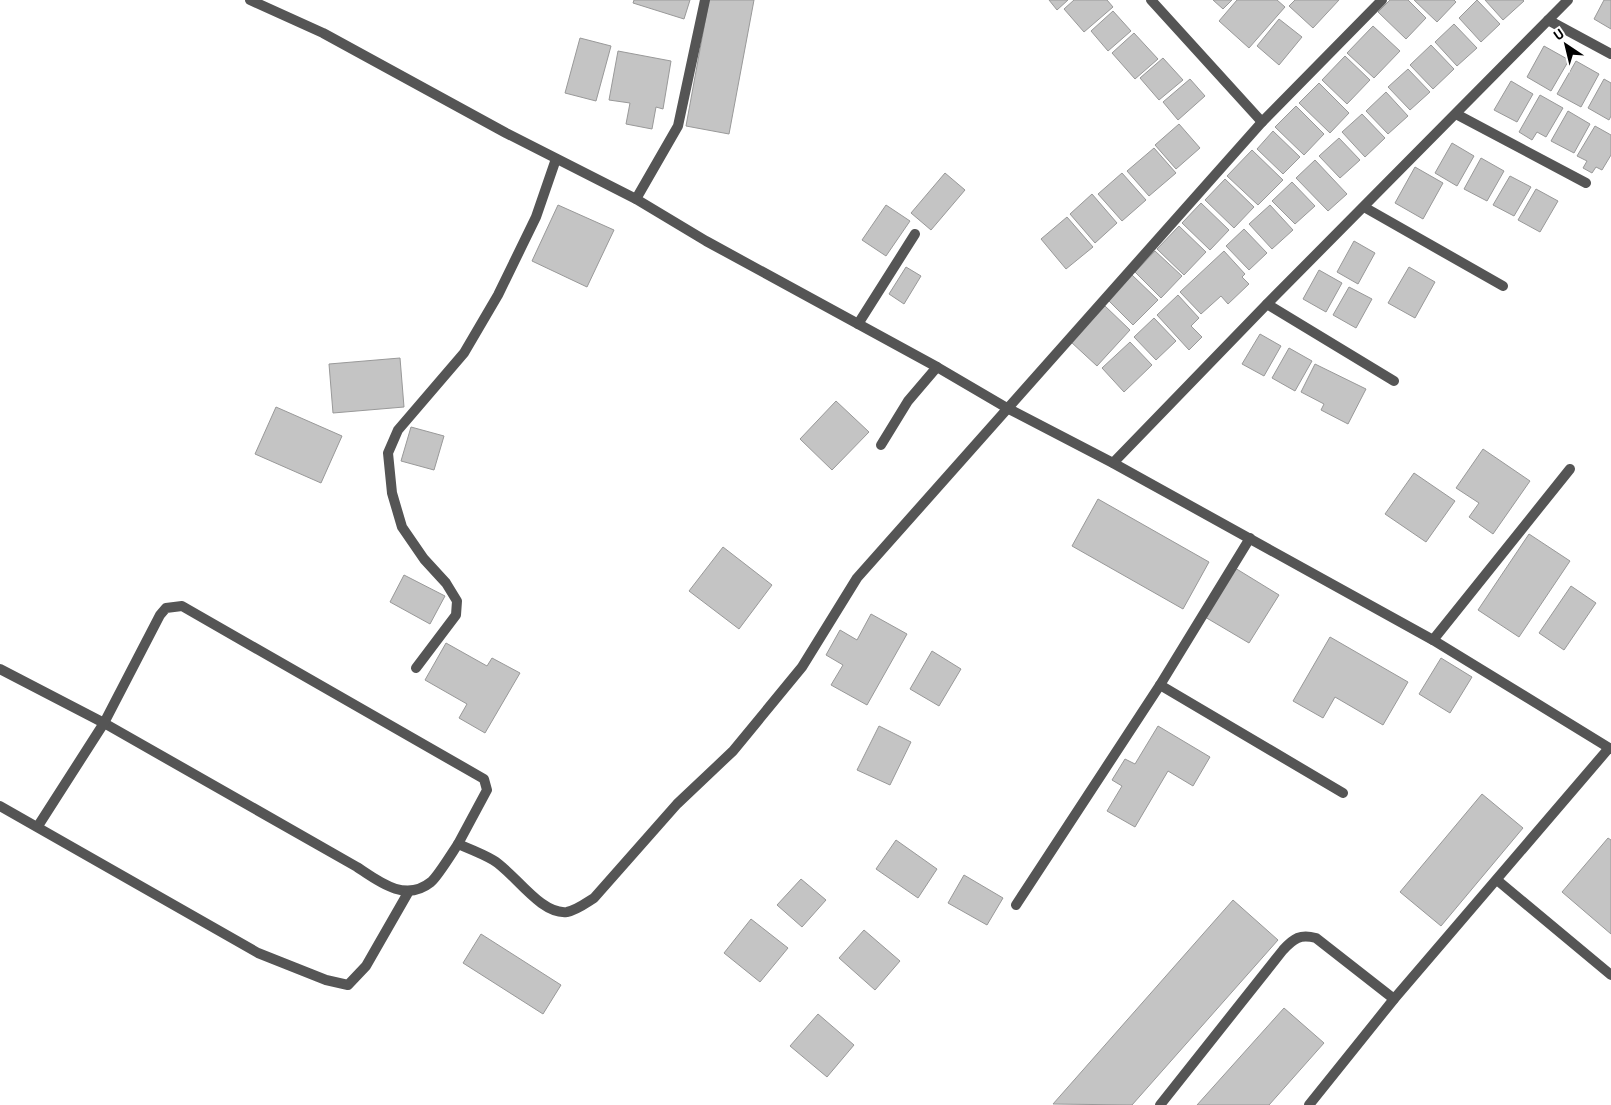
<svg xmlns="http://www.w3.org/2000/svg" width="1611" height="1105" font-family="'Titillium Web',sans-serif">
<style>
.building{fill:#c4c4c4;stroke:#999}
.lines{fill:none;stroke-linecap:round;stroke-linejoin:round}
.service{stroke:#555;stroke-width:10}
.minor{stroke:#555;stroke-width:10}
.tertiary{stroke:#555;stroke-width:10}
</style>
<rect width="100%" height="100%" fill="#fff"/>
<g class="building">
<path d="M634,0h56l-6,19 -51,-16z"/>
<path d="M709,0h45l-25,134 -43,-8z"/>
<path d="M1049,0h19l-11,10z"/>
<path d="M1074,0h33l6,7 -29,25 -20,-23z"/>
<path d="M1213,0h19l-9,9z"/>
<path d="M1237,0h40l8,7 -36,41 -30,-27z"/>
<path d="M1295,0h44l-26,28 -24,-22z"/>
<path d="M1390,0h18l18,18 -20,21 -28,-27z"/>
<path d="M1414,0h40l2,2 -19,20z"/>
<path d="M1477,0l23,24 -19,18 -22,-24z"/>
<path d="M1485,0h38l1,1 -21,19z"/>
<path d="M1604,0h7v29l-17,-10z"/>
<path d="M1113,11l18,20 -23,20 -17,-20z"/>
<path d="M1279,19l23,18 -23,28 -22,-19z"/>
<path d="M1454,24l23,24 -20,18 -22,-24z"/>
<path d="M1373,26l27,25 -26,27 -27,-25z"/>
<path d="M1134,33l24,26 -23,20 -23,-26z"/>
<path d="M580,38l31,8 -15,55 -31,-8z"/>
<path d="M1431,45l23,24 -21,20 -23,-24z"/>
<path d="M1544,46l25,14 -18,31 -24,-14z"/>
<path d="M618,51l53,10 -8,48 -7,-2 -4,22 -26,-5 4,-21 -21,-3z"/>
<path d="M1345,56l25,24 -23,24 -25,-24z"/>
<path d="M1163,58l20,22 -24,20 -19,-22z"/>
<path d="M1576,61l23,13 -18,33 -24,-13z"/>
<path d="M1408,69l22,23 -20,18 -22,-23z"/>
<path d="M1190,79l15,17 -27,24 -15,-18z"/>
<path d="M1604,79l7,4v33l-2,4 -21,-12z"/>
<path d="M1511,81l22,13 -16,28 -23,-12z"/>
<path d="M1319,83l30,30 -19,20 -31,-30z"/>
<path d="M1386,92l22,24 -20,18 -22,-23z"/>
<path d="M1540,95l23,13 -17,29 -9,-5 -5,8 -13,-8z"/>
<path d="M1296,106l28,28 -20,21 -29,-28z"/>
<path d="M1568,111l22,13 -16,29 -23,-12z"/>
<path d="M1362,114l23,24 -20,19 -23,-25z"/>
<path d="M1179,124l21,24 -24,21 -21,-24z"/>
<path d="M1595,126l16,9v20l-9,15 -6,-3 -4,6 -9,-5 4,-7 -10,-5z"/>
<path d="M1273,131l27,26 -17,17 -26,-25z"/>
<path d="M1339,138l21,22 -20,18 -21,-22z"/>
<path d="M1452,143l22,13 -17,30 -22,-13z"/>
<path d="M1154,148l22,25 -27,23 -22,-25z"/>
<path d="M1252,150l31,30 -25,25 -31,-29z"/>
<path d="M1481,158l23,13 -17,30 -23,-12z"/>
<path d="M1315,160l32,34 -19,17 -32,-33z"/>
<path d="M1415,167l28,16 -20,36 -28,-16z"/>
<path d="M945,173l20,17 -34,40 -20,-17z"/>
<path d="M1122,173l24,27 -24,21 -24,-27z"/>
<path d="M1510,176l21,11 -17,29 -21,-11z"/>
<path d="M1225,179l29,28 -20,21 -29,-28z"/>
<path d="M1292,182l23,24 -20,18 -23,-23z"/>
<path d="M1536,189l22,12 -18,31 -22,-12z"/>
<path d="M1092,194l25,29 -22,20 -25,-29z"/>
<path d="M1201,203l28,27 -19,20 -28,-27z"/>
<path d="M558,205l56,25 -27,57 -55,-26z"/>
<path d="M886,205l24,16 -24,35 -24,-16z"/>
<path d="M1270,205l23,25 -21,19 -23,-25z"/>
<path d="M1067,217l26,30 -27,22 -25,-30z"/>
<path d="M1179,226l27,26 -22,23 -27,-26z"/>
<path d="M1244,229l23,24 -18,17 -23,-24z"/>
<path d="M1354,241l21,12 -17,31 -21,-12z"/>
<path d="M1155,251l27,25 -21,22 -26,-26z"/>
<path d="M1224,251l21,23 -3,3 7,7 -21,20 -7,-8 -20,18 -21,-22z"/>
<path d="M906,267l15,9 -17,28 -15,-10z"/>
<path d="M1409,267l26,15 -20,36 -27,-15z"/>
<path d="M1319,270l23,13 -16,29 -23,-13z"/>
<path d="M1132,275l26,25 -25,25 -25,-25z"/>
<path d="M1349,287l23,12 -16,29 -23,-13z"/>
<path d="M1178,295l21,23 -8,8 11,11 -13,13 -32,-35z"/>
<path d="M1105,306l25,24 -33,36 -26,-24z"/>
<path d="M1154,318l22,23 -20,19 -22,-23z"/>
<path d="M1260,334l21,12 -17,30 -22,-12z"/>
<path d="M1130,342l22,23 -28,27 -22,-24z"/>
<path d="M1289,348l23,13 -17,30 -23,-13z"/>
<path d="M400,358l4,49 -71,6 -4,-49z"/>
<path d="M1315,364l51,25 -18,35 -27,-14 3,-6 -23,-12z"/>
<path d="M836,401l33,31 -37,38 -32,-31z"/>
<path d="M276,407l66,29 -21,47 -66,-29z"/>
<path d="M411,427l33,9 -10,34 -33,-9z"/>
<path d="M1483,449l47,32 -37,53 -24,-17 10,-14 -23,-15z"/>
<path d="M1414,473l41,28 -29,41 -41,-28z"/>
<path d="M1098,499l111,63 -26,47 -111,-63z"/>
<path d="M1529,534l41,27 -51,76 -41,-27z"/>
<path d="M723,547l49,38 -33,44 -50,-38z"/>
<path d="M1235,568l44,27 -30,48 -44,-26z"/>
<path d="M404,575l41,21 -15,28 -40,-22z"/>
<path d="M1571,586l25,17 -32,47 -25,-17z"/>
<path d="M871,614l36,20 -40,71 -36,-20 12,-20 -17,-10 14,-25 17,10z"/>
<path d="M1330,637l78,45 -25,43 -48,-28 -12,21 -30,-17z"/>
<path d="M446,643l41,23 5,-8 28,15 -35,60 -26,-15 8,-14 -42,-24z"/>
<path d="M932,651l29,18 -22,37 -29,-17z"/>
<path d="M1441,658l31,19 -22,36 -31,-19z"/>
<path d="M879,726l32,16 -21,43 -33,-15z"/>
<path d="M1158,726l52,31 -17,29 -25,-15 -33,56 -28,-16 15,-25 -10,-6 13,-21 10,5z"/>
<path d="M1482,794l41,34 -82,98 -41,-34z"/>
<path d="M1608,838l3,2v94l-49,-42z"/>
<path d="M896,840l41,29 -19,29 -42,-29z"/>
<path d="M964,875l39,23 -16,27 -39,-22z"/>
<path d="M801,879l25,21 -24,27 -25,-22z"/>
<path d="M1233,900l45,40 -146,165 -79,-1z"/>
<path d="M751,919l37,29 -28,34 -36,-29z"/>
<path d="M864,930l36,31 -25,29 -36,-32z"/>
<path d="M481,934l80,51 -18,29 -80,-51z"/>
<path d="M1284,1008l40,35 -55,62h-72z"/>
<path d="M818,1014l36,31 -27,32 -37,-31z"/>
</g>
<g class="lines">
<g class="service">
<path d="M1497,880l114,95"/>
<path d="M1160,1105l123,-155c11,-12 17,-16 33,-12l78,61"/>
<path d="M1309,1105l85,-106 215,-251"/>
</g>
<g class="minor">
<path d="M1151,0l111,122"/>
<path d="M1548,20l63,34"/>
<path d="M1456,114l130,69"/>
<path d="M636,199l42,-73 27,-126"/>
<path d="M1364,207l139,79"/>
<path d="M1267,304l127,77"/>
<path d="M858,324l57,-90"/>
<path d="M881,445l27,-44 29,-34"/>
<path d="M1113,463l154,-159 301,-304"/>
<path d="M1433,640l137,-171"/>
<path d="M416,668l40,-53 1,-14 -11,-18 -22,-24 -22,-32 -10,-34 -4,-40 10,-23 66,-77 34,-58 38,-78 20,-58"/>
<path d="M0,669l104,54 253,144c21,14 48,36 74,15 7,-6 21,-29 27,-38 12,5 25,10 35,16 21,12 47,55 74,52 10,-2 19,-9 27,-14l83,-94 56,-53 69,-84 55,-89 405,-456 120,-122"/>
<path d="M1160,685l183,108"/>
<path d="M0,806l258,147 68,27 22,5 18,-19 43,-75"/>
<path d="M38,826l66,-103 56,-108 6,-7 16,-2 302,173 3,11 -29,54"/>
<path d="M1016,905l144,-220 90,-147"/>
</g>
<path class="tertiary" d="M250,0l73,33 183,100 130,66 70,42 231,126 70,41 106,55 320,177 178,109"/>
</g>
<g transform="translate(1566 45) rotate(325)" stroke="#ffffff" stroke-width="4" paint-order="stroke">
<path d="M0-4L9 19L0 12L-9 19Z" fill="#000000"/>
<text y="-8" font-size="14" font-weight="bold" text-anchor="middle" fill="#000000">U</text>
</g>
</svg>
